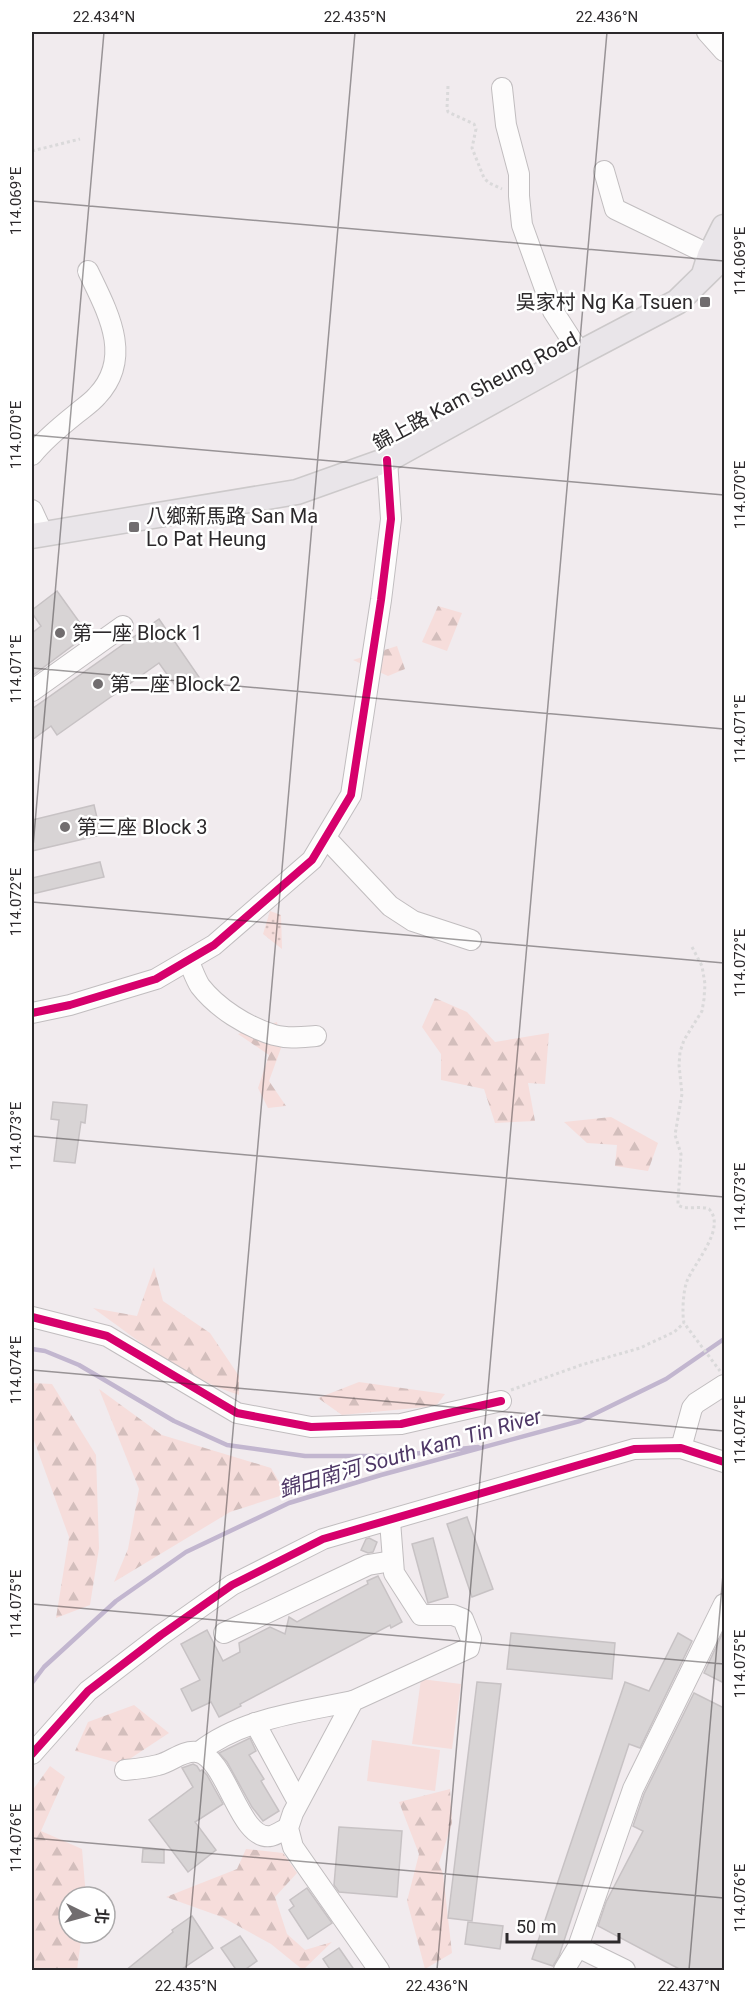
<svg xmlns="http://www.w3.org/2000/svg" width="756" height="2002" font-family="Roboto,'Noto Sans TC',sans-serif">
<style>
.grass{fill:url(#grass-dots)}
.forest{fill:url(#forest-firs)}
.park{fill:#f6dddb}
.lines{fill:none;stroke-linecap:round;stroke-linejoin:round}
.stream{stroke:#c2b6cf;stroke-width:4.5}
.building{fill:#d8d4d5;stroke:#c7c2c4;stroke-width:1.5}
.minor-casing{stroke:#c1bdbf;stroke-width:22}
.major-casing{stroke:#ccc9ca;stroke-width:27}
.path{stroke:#dad9da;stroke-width:3;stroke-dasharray:3 3;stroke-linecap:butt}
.minor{stroke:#fdfcfc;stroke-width:20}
.major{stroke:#e9e5e9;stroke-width:24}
.cycleway-casing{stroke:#fff;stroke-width:11}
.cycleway{stroke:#d6006c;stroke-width:8}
.ticks{fill:none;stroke:#2c292b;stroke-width:1.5;stroke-opacity:0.45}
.poi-dot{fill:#716d6f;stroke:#fff;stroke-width:2}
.labels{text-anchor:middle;stroke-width:5;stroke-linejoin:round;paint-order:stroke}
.poi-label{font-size:20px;fill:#2c292b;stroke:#fff;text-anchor:start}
.street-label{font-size:20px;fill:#2c292b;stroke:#fff}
.water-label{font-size:21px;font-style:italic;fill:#4e3766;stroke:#fff}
.neatline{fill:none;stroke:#2c292b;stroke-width:2}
.ticks-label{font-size:15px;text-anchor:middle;fill:#2c292b}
</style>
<defs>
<pattern id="grass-dots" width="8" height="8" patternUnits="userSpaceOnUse" patternTransform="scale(1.5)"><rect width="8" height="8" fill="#f6dddb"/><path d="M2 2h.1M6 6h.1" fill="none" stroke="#d3bebc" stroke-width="1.8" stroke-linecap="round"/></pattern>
<pattern id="forest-firs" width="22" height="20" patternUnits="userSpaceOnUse" patternTransform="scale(1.5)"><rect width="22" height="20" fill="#f6dddb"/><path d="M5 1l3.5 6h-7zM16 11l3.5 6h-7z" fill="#d3bebc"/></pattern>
</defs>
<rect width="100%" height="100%" fill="#f1ebee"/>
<path class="grass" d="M270,911l11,4 1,34 -19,-15z"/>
<g class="forest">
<path d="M438,606l24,7 -15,38 -25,-9z"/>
<path d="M397,646l8,23 -17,7 -35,-16z"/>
<path d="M435,998l32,14 28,30 54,-9 -4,51 -17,-1 7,38 -40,2 -11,-34 -43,-9v-26l-19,-27z"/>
<path d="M277,1022l4,26 -12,33 17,25 -18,2 -10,-20 11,-33 -31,-21z"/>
<path d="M611,1117l47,26 -10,28 -33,-5 2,-21 -30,-2 -23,-21z"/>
<path d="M154,1267l9,34 47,32 29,43v19c-54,-17 -100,-54 -146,-87l44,8z"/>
<path d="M359,1382l86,12 -9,12 -94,9 -24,-17z"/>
<path d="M32,1383l20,1 44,71 3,93 -9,57 -34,13 13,-81 -37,-102z"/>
<path d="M99,1389l63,46 109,33 15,26 -56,18 -116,70 14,-33 11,-60z"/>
<path d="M134,1705l35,28 -47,31 -47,-13 13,-29z"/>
<path d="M50,1766l15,11 -24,54 41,18 4,48h-17v36h13l-5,37h-41l-4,-4v-175z"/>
<path d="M450,1789l2,34 -13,40 4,11 9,79 -27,16 -18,-68 12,-47 -20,-52z"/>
<path d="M246,1849l37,4 14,20 -22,24 12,37 18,16 27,-8 -29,28 -32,-26 -49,-27 -56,-20 71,-28z"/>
</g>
<g class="park">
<path d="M421,1679l40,5 -9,65 -40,-5z"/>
<path d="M372,1740l68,10 -5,41 -68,-10z"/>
</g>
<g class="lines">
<g class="stream">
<path d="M32,1349l13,2 34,14 95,56 53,24 78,11h88l85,-9"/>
<path d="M32,1683l12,-16 72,-66 70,-49 103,-49 92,-28 199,-54 86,-42 58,-40"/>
</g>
</g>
<g class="building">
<path d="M57,591l31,43 -56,42v-43l9,-7 -9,-13v-3z"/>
<path d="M159,619l40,58 -20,14 -20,-28 -102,72 -6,-9 -19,14v-31z"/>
<path d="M94,805l7,30 -69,16v-31z"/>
<path d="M100,862l4,15 -72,17v-16z"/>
<path d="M53,1102l34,3 -2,18 -4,-1 -6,41 -21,-2 5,-41 -8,-1z"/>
<path d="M467,1517l26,72 -21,8 -25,-73z"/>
<path d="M369,1538l8,4 -4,10 -5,1 -7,-3 5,-11z"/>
<path d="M433,1538l15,59 -20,6 -16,-59z"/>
<path d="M378,1576l24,46 -11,6 -1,-3 -150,79 1,2 -22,11 -8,-15 -19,9 -11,-22 19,-9 -19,-36 26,-14 16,31 17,-9 -1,-9 31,-16 15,7 4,-17 8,5 71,-38 -1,-3z"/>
<path d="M724,1630v53l-20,-10z"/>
<path d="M511,1633l104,10 -3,36 -105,-10z"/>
<path d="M678,1633l14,8 -52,107 -11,-4 -70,212 -6,10 -21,-7 93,-277 24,9z"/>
<path d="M477,1682l24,2 -29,237 -24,-3z"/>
<path d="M694,1693l30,15v263h-41l-85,-45 8,-24 37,-71 -10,-5 11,-32z"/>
<path d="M250,1738l6,13 -7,4 15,24 -3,2 18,30 -16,10 -11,-14 -25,-45 -8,-9z"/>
<path d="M193,1764l4,2 3,5 2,-1 5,5 16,29 -28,18 21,28 -28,22 -39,-52 44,-33 -11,-19z"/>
<path d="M339,1827l63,4 -5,66 -58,-5 -5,-7z"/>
<path d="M143,1849l21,1v13l-22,-1z"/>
<path d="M307,1888l25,35 -24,16 -19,-29 5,-4 -4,-6z"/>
<path d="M192,1916l21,32 -34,23h-54l48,-39 -1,-2z"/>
<path d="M468,1922l35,4 -3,23 -35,-5z"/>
<path d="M240,1936l17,25 -14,10h-6l-16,-23z"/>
<path d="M339,1948l16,23h-24l-8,-12z"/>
</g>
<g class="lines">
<defs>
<g id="minor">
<path d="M707,32l17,19"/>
<path d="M502,88l4,37 13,49v22l3,29 31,86 27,42"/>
<path d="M604,171l11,38 95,46"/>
<path d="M32,455c12,-15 29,-29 44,-41 7,-6 15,-11 21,-18 37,-39 10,-85 -9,-125"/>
<path d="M32,510l11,24"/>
<path d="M32,691l91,-65"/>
<path d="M326,838l64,68 23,15 58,19"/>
<path d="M188,960c4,8 7,18 12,26 17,22 47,41 74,49 14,4 28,2 42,1"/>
<path d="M32,1013l38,-8 86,-26 58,-34 98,-85 39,-65 30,-195 10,-81 -4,-59"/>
<path d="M32,1317l75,19 130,77 74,14 90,-3 100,-23"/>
<path d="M681,1448l11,-40 4,-5 28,-18"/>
<path d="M224,1633l144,-68 24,-4"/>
<path d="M255,1723l43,79"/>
<path d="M199,1752c43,-34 103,-40 154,-51"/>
<path d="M32,1754l56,-63 73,-56 71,-50 91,-46 311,-90 47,-1 43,14"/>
<path d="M125,1770c11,-1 22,-2 33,-5 14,-3 24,-15 39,-13 30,5 42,90 74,84 5,-1 12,-6 17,-8"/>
<path d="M578,1947l47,23"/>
<path d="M379,1970l-86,-123 -5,-19 5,-15 60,-112 116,-53 2,-9 -8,-20 -10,-4h-32l-27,-42 -4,-52"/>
<path d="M564,1970l14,-23 55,-158 91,-185"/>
</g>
<g id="major">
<path d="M705,271l5,-16 14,-28"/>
<path d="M32,536l265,-44 90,-32 193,-107 97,-51 47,-46"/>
</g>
</defs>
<use href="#minor" class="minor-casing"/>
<use href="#major" class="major-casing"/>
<g class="path">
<path d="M448,86l-1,22 1,4 26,12 2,5 -4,19 12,30 5,5 13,6"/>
<path d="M32,151l48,-12"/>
<path d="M692,947l10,19 3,18 -1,15 -2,12 -18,29 -4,12 -1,13 3,29 -7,41 6,19 -3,47v4c9,6 21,0 31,4 18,19 -15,54 -22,72 -4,10 -5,33 -3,42l36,48"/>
<path d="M511,1390l70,-25 59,-17 34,-16 10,-9"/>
</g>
<use href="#minor" class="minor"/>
<use href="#major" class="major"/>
<defs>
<g id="cycleway">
<path d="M32,1013l38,-8 86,-26 58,-34 98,-85 39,-65 30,-195 10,-81 -4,-59"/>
<path d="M32,1317l75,19 130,77 74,14 90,-3 100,-23"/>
<path d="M32,1754l56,-63 73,-56 71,-50 91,-46 311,-90 47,-1 43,14"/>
</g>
</defs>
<use href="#cycleway" class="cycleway-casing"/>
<use href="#cycleway" class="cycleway"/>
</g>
<path class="ticks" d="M32,201l692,60M32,435l692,60M32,668l692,61M32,858l72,-826M32,902l692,61M32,1136l692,61M32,1370l692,61M32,1604l692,60M32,1838l692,60M186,1970l169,-1938M437,1970l170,-1938M689,1970l35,-407"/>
<g class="poi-dot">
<rect x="699" y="296" width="12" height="12" rx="3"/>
<rect x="128" y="521" width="12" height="12" rx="3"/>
<circle cx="60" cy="633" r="6"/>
<circle cx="98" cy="684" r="6"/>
<circle cx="65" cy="827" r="6"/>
</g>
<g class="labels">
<g class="poi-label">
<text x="693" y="309" text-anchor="end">吳家村 Ng Ka Tsuen</text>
<text x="146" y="523">八鄉新馬路 San Ma<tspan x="146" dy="23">Lo Pat Heung</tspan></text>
<text x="72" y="640">第一座 Block 1</text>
<text x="110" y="691">第二座 Block 2</text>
<text x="77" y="834">第三座 Block 3</text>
</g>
<g class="street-label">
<text transform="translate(475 391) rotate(-28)" y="7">錦上路 Kam Sheung Road</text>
</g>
<g class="water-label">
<text transform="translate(410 1453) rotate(-16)" y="7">錦田南河 South Kam Tin River</text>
</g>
</g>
<rect width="756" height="2002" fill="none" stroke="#ffffff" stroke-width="66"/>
<g transform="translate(87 1915) rotate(95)"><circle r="28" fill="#ffffff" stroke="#aba9aa" stroke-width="1.5"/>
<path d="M0-4.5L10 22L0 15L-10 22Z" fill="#716d6f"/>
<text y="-9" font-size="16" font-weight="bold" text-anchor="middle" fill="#2c292b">北</text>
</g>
<path d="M507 1933v9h112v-9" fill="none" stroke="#2c292b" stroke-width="3"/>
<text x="516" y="1933" font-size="18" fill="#2c292b" stroke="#ffffff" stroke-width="4.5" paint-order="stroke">50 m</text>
<rect x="33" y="33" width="690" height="1936" class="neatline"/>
<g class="ticks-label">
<text x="104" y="22">22.434°N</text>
<text x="355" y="22">22.435°N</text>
<text x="607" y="22">22.436°N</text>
<text transform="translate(16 201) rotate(-90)" y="5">114.069°E</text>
<text transform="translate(740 261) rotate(-90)" y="5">114.069°E</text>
<text transform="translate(16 435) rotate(-90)" y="5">114.070°E</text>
<text transform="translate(740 495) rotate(-90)" y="5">114.070°E</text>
<text transform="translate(16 669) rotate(-90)" y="5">114.071°E</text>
<text transform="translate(740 729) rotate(-90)" y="5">114.071°E</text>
<text transform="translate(16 902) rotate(-90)" y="5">114.072°E</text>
<text transform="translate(740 963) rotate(-90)" y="5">114.072°E</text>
<text transform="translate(16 1136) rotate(-90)" y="5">114.073°E</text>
<text transform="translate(740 1197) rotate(-90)" y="5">114.073°E</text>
<text transform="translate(16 1370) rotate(-90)" y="5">114.074°E</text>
<text transform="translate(740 1430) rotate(-90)" y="5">114.074°E</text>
<text transform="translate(16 1604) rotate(-90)" y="5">114.075°E</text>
<text transform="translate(740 1664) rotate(-90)" y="5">114.075°E</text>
<text transform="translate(16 1838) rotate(-90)" y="5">114.076°E</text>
<text transform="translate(740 1898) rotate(-90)" y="5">114.076°E</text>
<text x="186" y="1991">22.435°N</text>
<text x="437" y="1991">22.436°N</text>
<text x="689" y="1991">22.437°N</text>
</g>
</svg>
